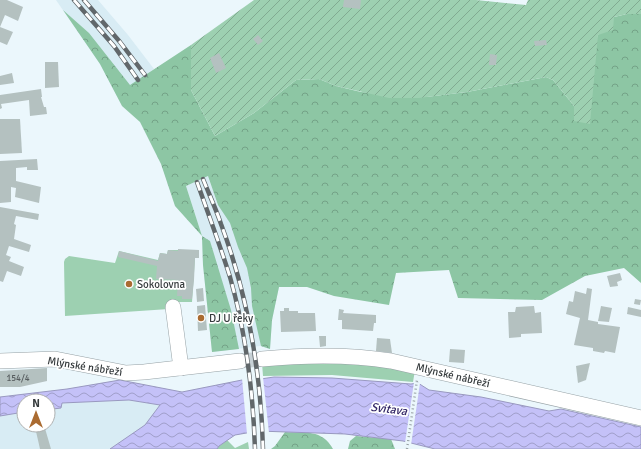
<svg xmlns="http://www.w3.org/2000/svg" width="641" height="449" font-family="Signika,sans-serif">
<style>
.built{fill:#d8ecf4}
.grass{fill:#9dd0b1}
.forest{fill:url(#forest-crowns)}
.garden{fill:url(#garden-furrows)}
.water{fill:url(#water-waves);stroke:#9999c0}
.pier{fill:#ebf7fc}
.building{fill:#b4c1c0}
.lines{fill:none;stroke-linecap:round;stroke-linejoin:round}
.minor-tunnel{stroke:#c7d1d6;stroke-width:15;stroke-dasharray:15 8;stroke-linecap:butt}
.minor-casing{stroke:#96a1a5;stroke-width:16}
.path{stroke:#97a0a3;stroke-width:2.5;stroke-dasharray:1 3;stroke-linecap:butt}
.minor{stroke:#fff;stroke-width:15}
.rail-casing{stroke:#61676a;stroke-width:4.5}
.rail{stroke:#fff;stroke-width:3;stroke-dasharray:9;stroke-linecap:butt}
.poi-dot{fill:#aa6b31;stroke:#fff;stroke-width:1.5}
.labels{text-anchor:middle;stroke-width:3.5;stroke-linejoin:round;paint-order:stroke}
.number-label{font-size:9px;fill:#565c5e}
.poi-label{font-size:11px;fill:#363b3d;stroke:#fff;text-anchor:start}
.street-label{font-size:11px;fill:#363b3d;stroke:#fff}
.water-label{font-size:12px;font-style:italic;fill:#332766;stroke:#fff}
</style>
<defs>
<pattern id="forest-crowns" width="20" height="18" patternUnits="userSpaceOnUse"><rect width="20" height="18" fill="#8dc6a4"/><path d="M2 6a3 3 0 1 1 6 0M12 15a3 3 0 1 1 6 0" fill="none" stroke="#74a287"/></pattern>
<pattern id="garden-furrows" width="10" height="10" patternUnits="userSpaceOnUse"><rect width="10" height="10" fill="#9dd0b1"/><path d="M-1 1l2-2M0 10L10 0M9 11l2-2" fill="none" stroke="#81aa91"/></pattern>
<pattern id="water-waves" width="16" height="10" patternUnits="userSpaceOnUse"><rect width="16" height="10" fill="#c4c1f8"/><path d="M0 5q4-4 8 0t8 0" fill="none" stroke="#a09eca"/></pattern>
</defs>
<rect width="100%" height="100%" fill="#ebf7fc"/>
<g class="built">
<path d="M56,0h42l30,35 26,34 -37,27 -17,-32z"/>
<path d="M208,176l10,29 61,82 -7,33 -2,29 -10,-3 -48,6 -9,-87 -1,-29 -16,-50z"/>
<path d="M129,400l31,5 -15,20 -35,24h-110v-33l24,-4v13h24v-17l14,-5z"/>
</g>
<g class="grass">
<path d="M168,250h31v8h-4l-3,44h-23v7l-104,7 -1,-54 1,-3 4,-3 46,7 4,-12 39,9 2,-7 7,1z"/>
<path d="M304,359l111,11 -2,12 -81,-7 -69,1 -1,-13z"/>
<path d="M227,440l8,8 13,-6 1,7h-32l2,-3z"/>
</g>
<g class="forest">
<path d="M63,10l26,23 41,52 61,-40v45l24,46 39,-23 42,-33 23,-1 17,7 25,6 65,5 41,-5 79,-15 7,3 21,26 24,-71 16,-18 13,-3h14v269l-17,-15 -39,8 -43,24 -84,-2 -9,-28 -53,3 -7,32 -55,-9 -27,-9h-28l-7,33 -2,29 -9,-3 -9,-40 -1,-18 -4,-20 -9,-21 -8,-24 -12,-18 -10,-29 -22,10 16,50 8,5 4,13 17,56 8,39 -27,3 -9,-87 -1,-29 -27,-30 -14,-42 -21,-42 -18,-16 -22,-42z"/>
<path d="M285,432c20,1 37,-3 48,17h-62l4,-3z"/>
<path d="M356,436l35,3 4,10h-47l2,-8z"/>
</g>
<path class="garden" d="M254,0h222l50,5 2,-5h113v14h-14l-13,3 -1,13 -15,5 -8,89 -16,-3v-15l-21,-26 -7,-3 -79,15 -48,6h-30l-53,-12 -17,-7 -23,1 -42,33 -39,23 -24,-46v-45z"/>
<path class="water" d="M274,377l58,1 79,6 7,-1 11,7 52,7 68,14 12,-2 80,18v22h-206l-32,-8 -58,-7 -87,-3 -23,4 -16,11 -2,3h-107l35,-24 15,-20 -31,-5 -67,3 -1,5 -8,1 -1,-2 -4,1v-7h-24v11l-24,4v-19l67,-8 53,-9 62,12 60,-12h12z"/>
<g class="pier">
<path d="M263,377l6,56 -22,1 -5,-56z"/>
<path d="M414,382l6,1 -9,62 -6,-2z"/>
</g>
<g class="building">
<path d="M0,0h7l16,7 -5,14 -13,-6 -5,12 13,5 -6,13 -7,-3z"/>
<path d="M344,0h17l-1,9 -17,-2z"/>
<path d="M258,35l5,6 -5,4 -5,-6z"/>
<path d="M546,40l1,5 -12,1 -1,-5z"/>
<path d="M219,53l7,15 -10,5 -6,-15z"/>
<path d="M490,54l7,1 -1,10h-7z"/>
<path d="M45,62h13l1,25 -14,1z"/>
<path d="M12,73l2,10 -14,2v-9z"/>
<path d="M41,89l1,8h-1l3,10h2l1,7 -17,2 -1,-16 -28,4 1,4 -2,1v-14z"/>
<path d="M0,119h20l2,34 -22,1z"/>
<path d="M37,159l1,11h-11v-3l-11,1v13l25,6 -2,16 -24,-6 1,-9 -5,-1v15l-11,1v-42z"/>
<path d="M0,207l39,7 -1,6 -22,-4 -2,8 2,1 -2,14 17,6 -2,7 -20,-6 -3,9 5,2 -2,4 15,6 -3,9 -14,-5 -4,11 -3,-1z"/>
<path d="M178,249l21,1v8h-4l-1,22 -2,19h-10v-3h-5l1,-16 -22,-1 1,-13 -39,-9 1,-6 39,10 2,-8 7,1 1,-4 10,1z"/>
<path d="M620,273l2,7 -5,2 1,4 -8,1 -3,-11z"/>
<path d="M203,288l1,13 -7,1 -1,-13z"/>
<path d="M587,288l5,1 -4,31 10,2v2l22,3 -5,26 -10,-2 -1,2 -11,-2v-3l-19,-3 6,-27 -14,-4 3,-13 4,1 2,-11 11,3z"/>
<path d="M635,299l6,1 -1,5 -6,-1z"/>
<path d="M205,305l2,25 -9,1 -1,-25z"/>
<path d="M534,306l1,7 6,-1 1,21 -21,1v3l-12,1 -1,-26h7l1,-5z"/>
<path d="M601,306l11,2 -3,14 -11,-1z"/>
<path d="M628,307l13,3v7l-14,-3z"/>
<path d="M284,308h5v3h9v2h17l1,18 -35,1 -1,-21h4z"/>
<path d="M339,309l5,1 -1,3 33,2v8h-2l-1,8 -31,-2v-9h-4z"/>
<path d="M319,336h7v10l-6,1z"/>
<path d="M377,338l13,1 2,14 -16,-2z"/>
<path d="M450,349l15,1 -1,13 -15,-1z"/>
<path d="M590,363l-4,17 -8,3 -2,-17z"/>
<path d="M47,368v13l-27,6h-20v-16z"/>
<path d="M44,425l7,24h-11l-5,-22z"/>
</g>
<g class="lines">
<path class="minor-tunnel" d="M240,361l22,-2"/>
<defs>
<g id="minor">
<path d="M173,307l8,61"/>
<path d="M262,359c43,-4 86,-5 129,2l250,57"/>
<path d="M0,361l55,-2 71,14 18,-1 96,-11"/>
</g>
</defs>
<use href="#minor" class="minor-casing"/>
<path class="path" d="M407,449l10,-69"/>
<use href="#minor" class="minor"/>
<defs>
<g id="rail">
<path d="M74,0l40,46 24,34"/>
<path d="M84,0l36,42 25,33"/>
<path d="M203,179c6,15 13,30 18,45 27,72 40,149 42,225"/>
<path d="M197,182c11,31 23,63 33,95 16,56 23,114 25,172"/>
</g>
</defs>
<use href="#rail" class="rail-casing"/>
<use href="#rail" class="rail"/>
</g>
<g class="poi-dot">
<circle cx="129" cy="284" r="4"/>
<circle cx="201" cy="318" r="4"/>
</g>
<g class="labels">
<g class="number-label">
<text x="18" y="381">154/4</text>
</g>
<g class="poi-label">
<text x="137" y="288">Sokolovna</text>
<text x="209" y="322">DJ U řeky</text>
</g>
<g class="street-label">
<text transform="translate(85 366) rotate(9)" y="4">Mlýnské nábřeží</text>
<text transform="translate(453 375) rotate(13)" y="4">Mlýnské nábřeží</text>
</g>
<g class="water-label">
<text transform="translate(389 409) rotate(7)" y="4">Svitava</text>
</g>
</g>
<g transform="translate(36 413)"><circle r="19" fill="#ffffff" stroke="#afb1b1"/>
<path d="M0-3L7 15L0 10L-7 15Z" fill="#aa6b31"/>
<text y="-6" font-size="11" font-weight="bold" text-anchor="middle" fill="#363b3d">N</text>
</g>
</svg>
